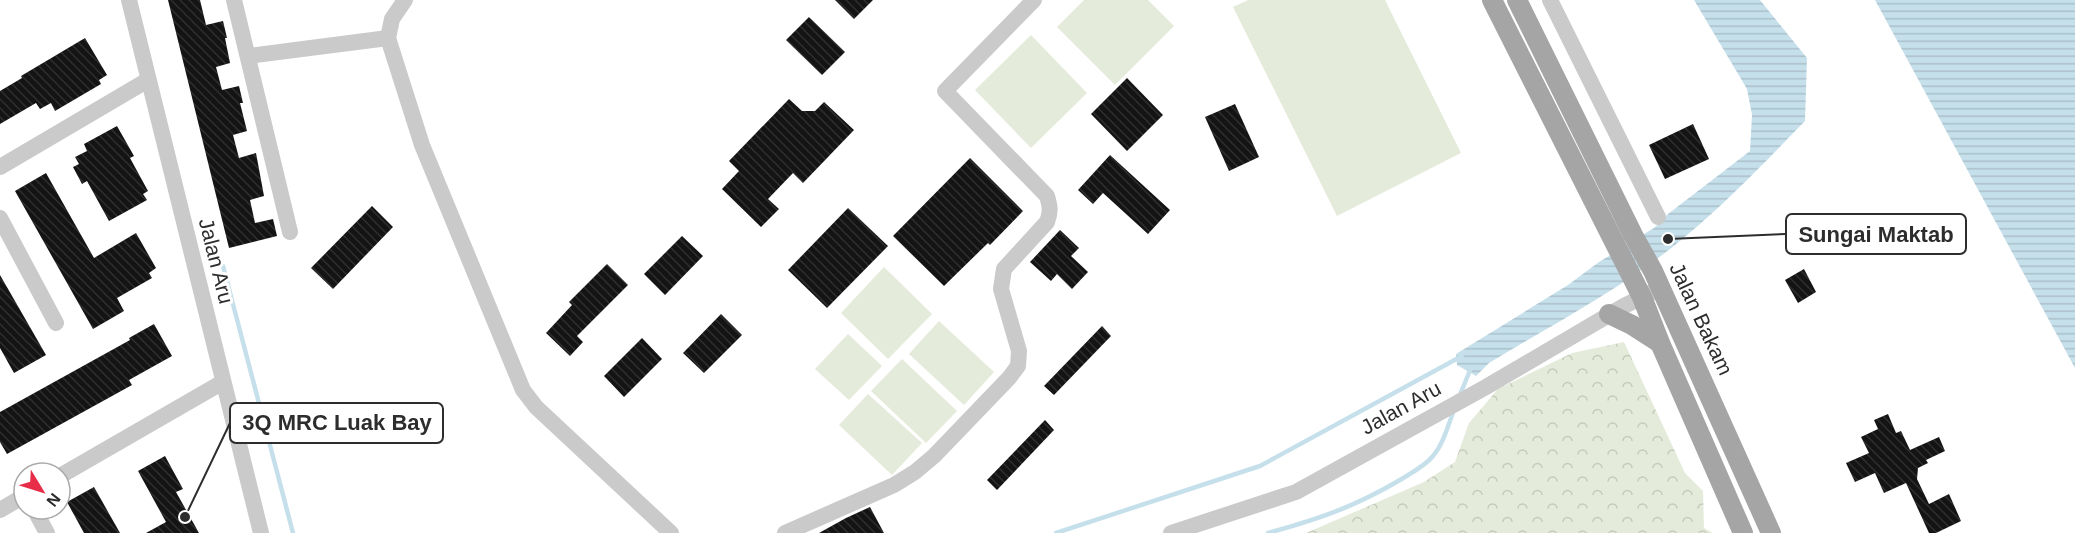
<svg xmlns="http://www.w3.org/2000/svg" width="2075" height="533" font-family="Arial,sans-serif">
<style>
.forest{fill:url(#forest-crowns)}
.pitch{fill:#e5ebda}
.water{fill:url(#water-rules)}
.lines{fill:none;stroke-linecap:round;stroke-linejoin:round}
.stream{stroke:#c6e0eb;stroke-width:4.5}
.building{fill:url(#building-back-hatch)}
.minor{stroke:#cacaca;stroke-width:16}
.major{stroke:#a5a5a5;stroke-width:20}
.labels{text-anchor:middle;stroke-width:6;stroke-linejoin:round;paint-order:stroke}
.street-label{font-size:21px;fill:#2d2d2d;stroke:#fff}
.leader{fill:none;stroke:#2d2d2d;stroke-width:2}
.callout-dot{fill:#2d2d2d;stroke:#fff;stroke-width:2}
.callout{fill:#fff;stroke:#2d2d2d;stroke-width:2}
.callout-label{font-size:22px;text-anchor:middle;font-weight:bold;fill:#2d2d2d}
</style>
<defs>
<pattern id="forest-crowns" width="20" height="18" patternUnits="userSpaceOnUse" patternTransform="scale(1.5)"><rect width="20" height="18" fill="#e5ebda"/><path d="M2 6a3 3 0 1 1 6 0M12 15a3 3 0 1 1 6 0" fill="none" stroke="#c5cabb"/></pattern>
<pattern id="water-rules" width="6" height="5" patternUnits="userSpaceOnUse" patternTransform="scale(1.5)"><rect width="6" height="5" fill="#c6e0eb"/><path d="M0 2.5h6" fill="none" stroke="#aac0ca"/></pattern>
<pattern id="building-back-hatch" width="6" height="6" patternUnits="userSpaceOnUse" patternTransform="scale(1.5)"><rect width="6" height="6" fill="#141414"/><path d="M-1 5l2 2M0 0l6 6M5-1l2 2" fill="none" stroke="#2e2e2e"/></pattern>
</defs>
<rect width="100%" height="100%" fill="#fff"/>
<path class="forest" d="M1624,342l61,131 18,18 1,37 9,5h-407l118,-51 31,-20 14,-39 29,-34 74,-36z"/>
<g class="pitch">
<path d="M1084,0h64l26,26 -59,59 -58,-58z"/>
<path d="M1248,0h137l76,153 -124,63 -104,-209z"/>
<path d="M1031,35l56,58 -56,55 -56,-58z"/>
<path d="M884,267l48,47 -44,45 -47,-46z"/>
<path d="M939,321l55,51 -30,33 -55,-51z"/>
<path d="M848,334l34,32 -33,34 -34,-31z"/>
<path d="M902,359l55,52 -31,32 -55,-52z"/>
<path d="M868,394l54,49 -30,32 -53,-50z"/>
</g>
<g class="water">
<path d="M1694,0h66l47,58 -2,63c-38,39 -76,79 -118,114 -58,50 -132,88 -198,128l-13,13 -19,-11 -1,-11 112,-69 31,-23 55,-34 14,-14 82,-63 2,-36 -5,-26z"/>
<path d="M1876,0h199v368l-200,-368z"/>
</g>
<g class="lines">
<g class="stream">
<path d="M223,266l70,267"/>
<path d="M1459,397l12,-29"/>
<path d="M1056,533l204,-67 202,-110"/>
<path d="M1268,533c51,-14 86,-26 132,-53 11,-7 25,-14 33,-24 11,-13 15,-31 21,-46"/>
</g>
</g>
<g class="building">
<path d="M168,0h32l6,25 17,-4 4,17h-2l5,25 -14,4 6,23 17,-4 4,17h-3l7,28 -14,4 6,23 17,-5 8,43 -14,4 5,23 18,-4 4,17 -48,12z"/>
<path d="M835,0h38l-19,19z"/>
<path d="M809,17l36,35 -23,23 -36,-35z"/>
<path d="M85,38l22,37 -8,5 2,4 -46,27 -4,-8 -11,6 -4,-6 -36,21v-33l22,-13 -1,-2z"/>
<path d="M1127,78l36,37 -36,36 -36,-37z"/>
<path d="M789,99l13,12h13l9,-9 30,28 -51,53 -10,-10 -25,26 11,10 -18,18 -39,-38 17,-18 -10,-10z"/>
<path d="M1235,104l24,53 -30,14 -24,-54z"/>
<path d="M1693,124l16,35 -44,20 -16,-34z"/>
<path d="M117,126l17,30 -4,2 18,33 -5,3 4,6 -38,21 -22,-40 -5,3 -9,-17 6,-3 -4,-7 12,-6 -3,-7z"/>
<path d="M1110,155l60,55 -22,24 -45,-41 -10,11 -15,-14z"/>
<path d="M970,158l53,53 -33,34 -2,-2 -44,43 -51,-50z"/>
<path d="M46,173l48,85 42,-25 20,35 -7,5 3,5 -35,20 7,13 -31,18 -78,-138z"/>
<path d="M372,206l21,21 -60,62 -22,-21z"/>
<path d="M848,208l40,38 -61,62 -39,-38z"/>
<path d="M1060,230l19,18 -8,8 17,16 -16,17 -15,-15 -6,7 -21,-19z"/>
<path d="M682,236l21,20 -38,39 -21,-21z"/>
<path d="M607,264l21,21 -51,51 6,6 -13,14 -24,-23 26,-28 -3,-3z"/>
<path d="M1804,269l12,23 -18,11 -13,-23z"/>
<path d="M0,275l46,80 -32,18 -14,-25z"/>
<path d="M721,314l21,21 -38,38 -21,-20z"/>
<path d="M154,324l18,32 -43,24 3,5 -125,69 -7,-12v-30l130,-72 -1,-2z"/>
<path d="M1102,326l9,10 -57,59 -10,-9z"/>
<path d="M642,338l20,21 -38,38 -20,-21z"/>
<path d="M1888,414l8,19 5,-2 9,19 29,-13 6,14 -19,9 2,3 -10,5 -1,11 12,25 20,-10 12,27 -25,12h-7l-23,-50 -22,10 -9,-20 -20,9 -9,-19 23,-10 -8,-16 17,-8 -4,-9z"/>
<path d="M1045,420l9,10 -57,60 -10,-10z"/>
<path d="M165,456l18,33 -7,3 23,41h-53l20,-11 -28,-51z"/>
<path d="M94,487l26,46h-36l-17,-31z"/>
<path d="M870,507l14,26h-65l27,-15z"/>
</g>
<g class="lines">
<g class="minor">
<path d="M129,0l132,533"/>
<path d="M234,0l56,232"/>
<path d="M405,0l-13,19 -4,19 34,107 101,245 13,17 135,126"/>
<path d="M1550,0l108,217"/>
<path d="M248,56l140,-18"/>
<path d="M0,167l148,-87"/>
<path d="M0,218l56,105"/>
<path d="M60,476l163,-94"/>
<path d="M34,509l13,24"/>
<path d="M0,510l24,-14"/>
<path d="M785,533l109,-48 21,-13 19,-16 75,-78 9,-12 1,-15 -18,-62 3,-20 43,-47c4,-10 3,-16 0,-26l-102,-105 89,-91"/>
<path d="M1171,533l125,-41 190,-105 138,-81 30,-15"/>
</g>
<g class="major">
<path d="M1492,0l150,297 18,46 83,190"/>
<path d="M1517,0l116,235 20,36 118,262"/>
<path d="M1609,314l23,11 28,18"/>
</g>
</g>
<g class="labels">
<g class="street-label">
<text transform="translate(216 261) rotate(76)" y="7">Jalan Aru</text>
<text transform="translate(1701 319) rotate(65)" y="7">Jalan Bakam</text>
<text transform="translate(1401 408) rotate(-29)" y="7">Jalan Aru</text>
</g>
</g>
<path class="leader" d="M1668 239L1786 234M185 517L230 423"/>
<g class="callout-dot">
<circle cx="1668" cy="239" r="6"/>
<circle cx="185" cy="517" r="6"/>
</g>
<g class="callout">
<rect x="1786" y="214" width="180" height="40" rx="6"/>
<rect x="230" y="403" width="213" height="40" rx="6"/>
</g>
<g class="callout-label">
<text x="1876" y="242">Sungai Maktab</text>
<text x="337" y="430">3Q MRC Luak Bay</text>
</g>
<g transform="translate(42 491) rotate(128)"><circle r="28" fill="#ffffff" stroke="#ababab" stroke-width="1.5"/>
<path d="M0-4.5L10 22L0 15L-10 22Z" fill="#e72d48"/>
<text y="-9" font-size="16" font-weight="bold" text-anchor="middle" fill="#2d2d2d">N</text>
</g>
</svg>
